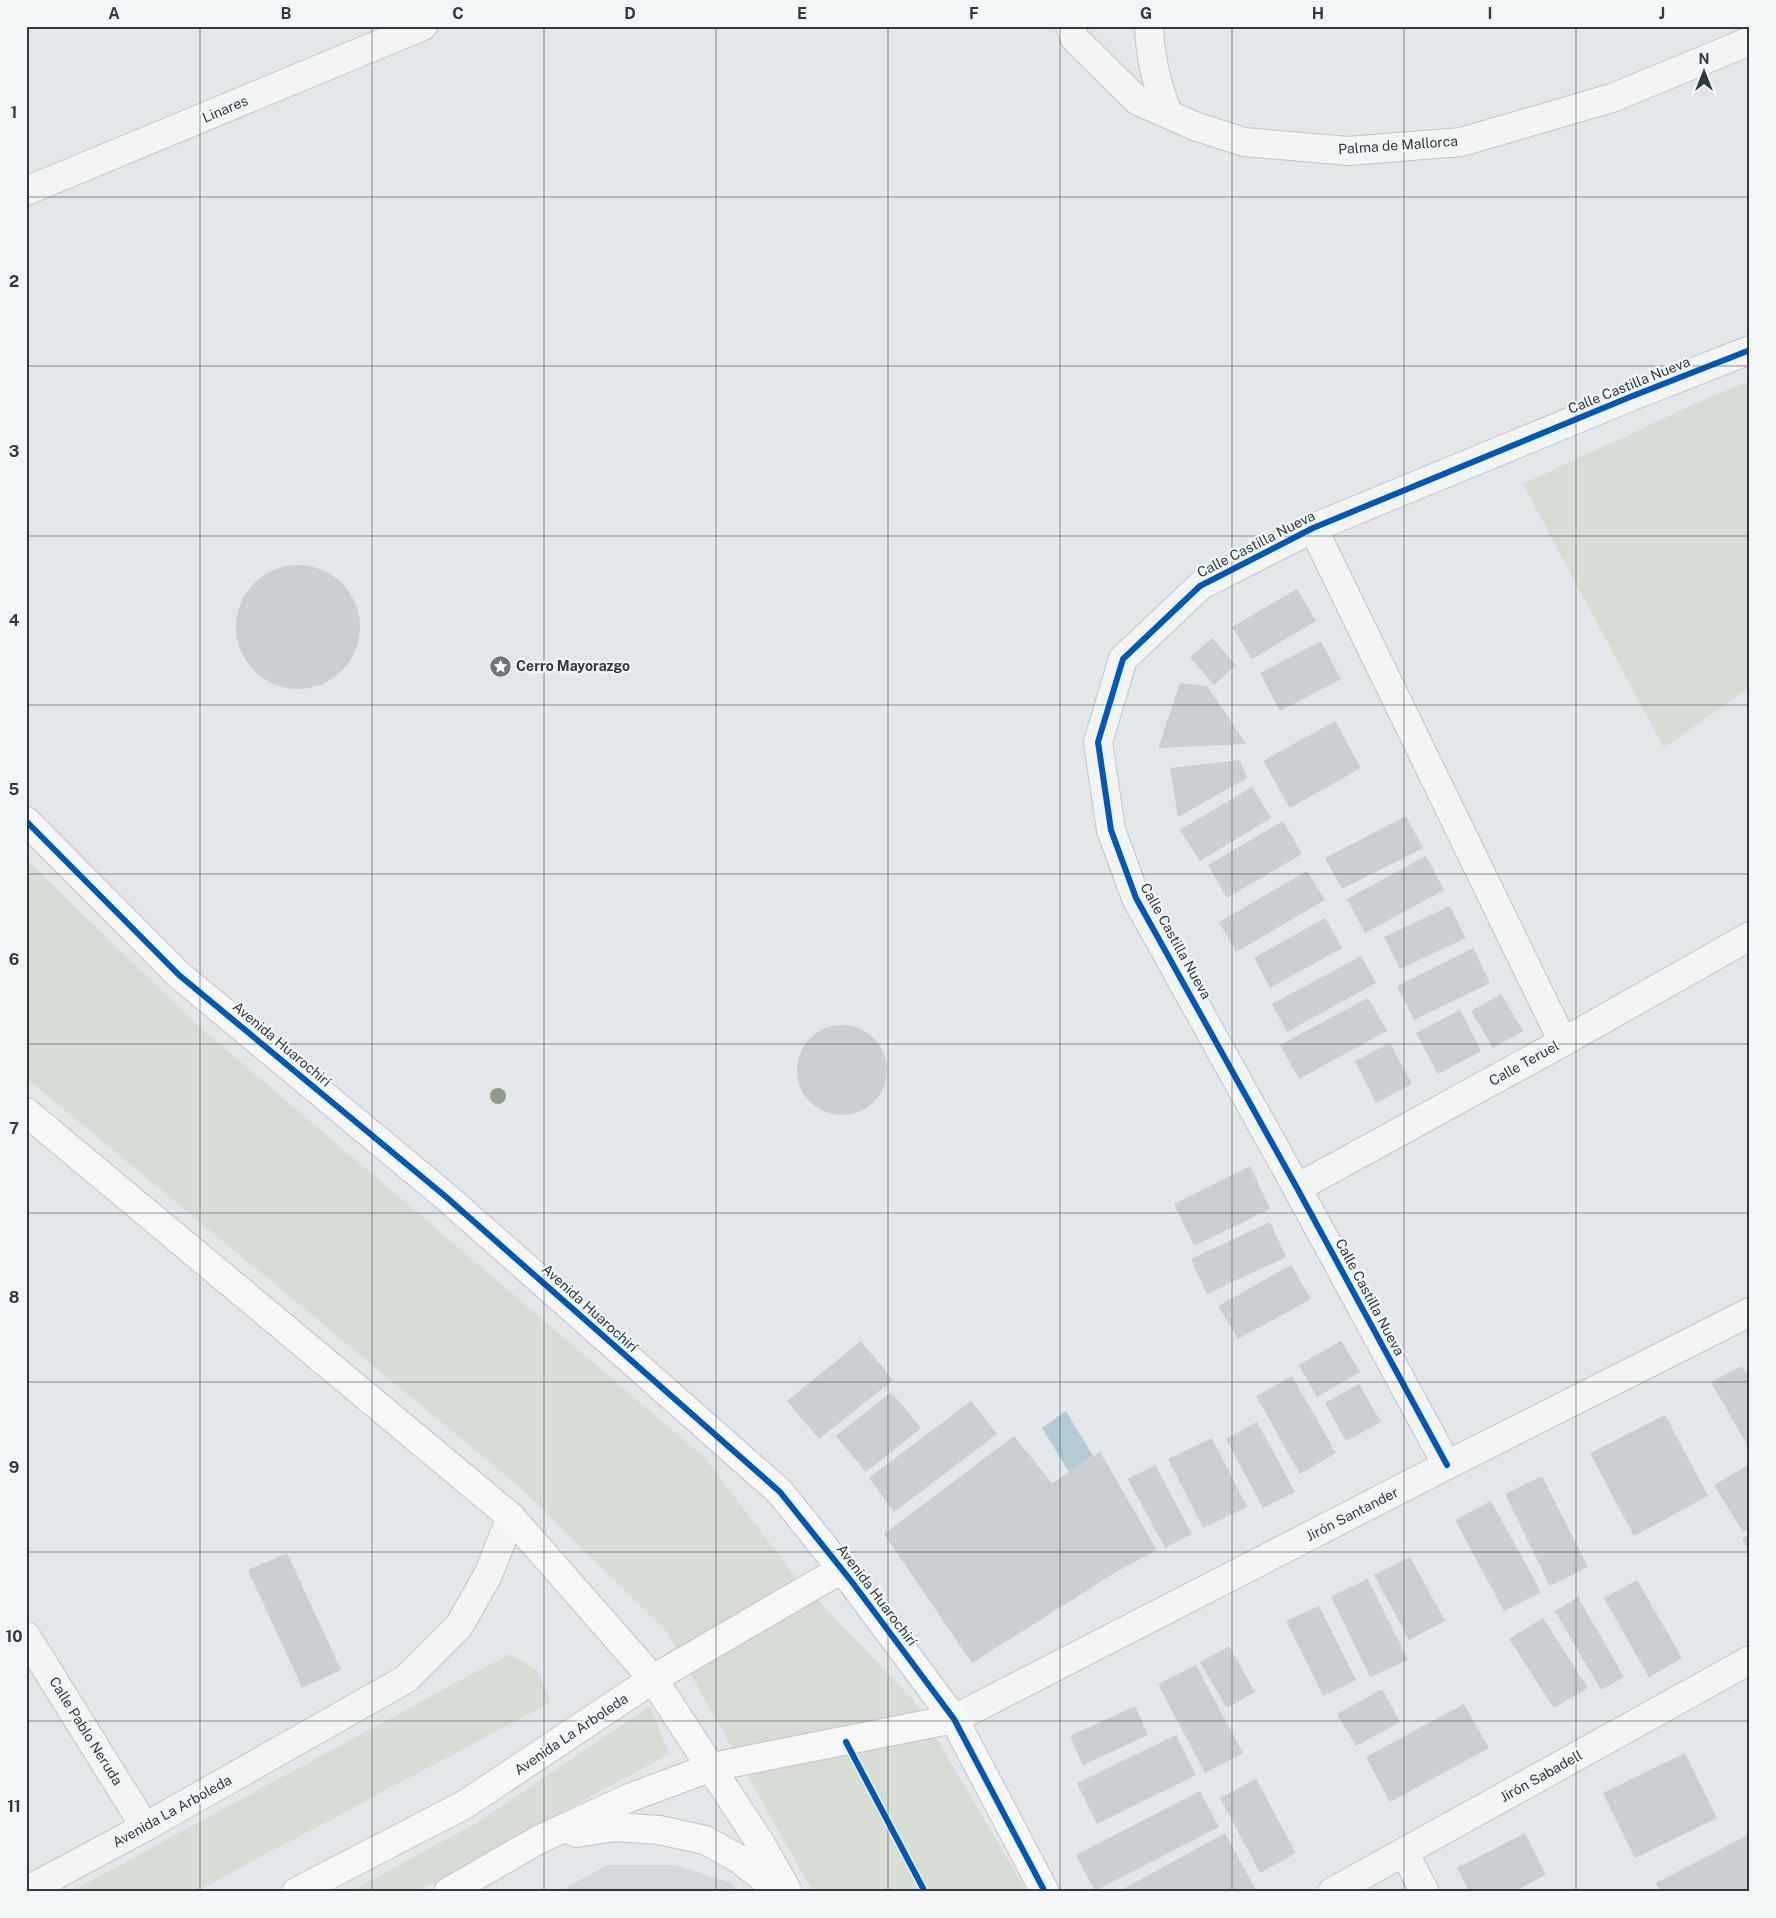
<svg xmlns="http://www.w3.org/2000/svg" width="1776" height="1918" font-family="'Public Sans',sans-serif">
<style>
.built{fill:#d3d8dc}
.green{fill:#d7dcd5}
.water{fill:#b4cbd1}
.building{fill:#cccfd1}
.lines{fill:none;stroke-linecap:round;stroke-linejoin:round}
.street-casing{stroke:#c2c5c7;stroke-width:30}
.secondary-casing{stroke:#c2c5c7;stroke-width:30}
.street{stroke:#f3f5f5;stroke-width:28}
.secondary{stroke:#f7f7f7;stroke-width:28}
.cycleway-casing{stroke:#f2f6f7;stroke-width:9}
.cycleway{stroke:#0057b8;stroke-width:6}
.tree{fill:#8f9b89}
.grid{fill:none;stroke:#2c3a41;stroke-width:1;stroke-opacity:0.55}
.labels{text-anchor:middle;stroke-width:4.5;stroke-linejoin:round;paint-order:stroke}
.street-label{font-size:14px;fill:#2c3a41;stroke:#f2f6f7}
.poi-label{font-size:14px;font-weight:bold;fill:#2c3a41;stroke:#f2f6f7;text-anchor:start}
.neatline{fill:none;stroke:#2c3a41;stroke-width:2}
.grid-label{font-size:16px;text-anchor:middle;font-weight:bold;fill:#2c3a41}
</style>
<rect width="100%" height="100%" fill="#e4e7e9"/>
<path class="built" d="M607,1865h69l55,18 7,9h-179z"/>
<g class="green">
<path d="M1750,381v306l-86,61 -141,-264 180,-84z"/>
<path d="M26,859l169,164 510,435 89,117 121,127 112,190h-214l-146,-260 -144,-142 -497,-412z"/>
<path d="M509,1654l27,15 15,33 -356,190h-125z"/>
<path d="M650,1706l19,48 -253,138h-67l126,-68z"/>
</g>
<path class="water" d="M1066,1411l27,45 -24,16 -27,-44z"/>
<g class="building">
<circle cx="298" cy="627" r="62"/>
<path d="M1297,589l19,32 -64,38 -20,-32z"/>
<path d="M1212,638l24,27 -22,20 -24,-28z"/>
<path d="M1321,641l20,38 -61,32 -20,-38z"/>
<path d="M1180,683l27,3 39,58 -88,4z"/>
<path d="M1335,721l26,47 -71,40 -27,-47z"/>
<path d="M1240,760l7,18 -69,39 -8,-49z"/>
<path d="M1252,787l19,31 -71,43 -20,-31z"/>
<path d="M1406,816l17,32 -81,41 -17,-31z"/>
<path d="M1283,821l19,33 -75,44 -19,-33z"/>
<path d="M1426,856l18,34 -79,43 -18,-34z"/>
<path d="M1307,871l18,29 -89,52 -17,-30z"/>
<path d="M1450,906l16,32 -66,31 -16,-32z"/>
<path d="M1325,918l17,30 -72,40 -16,-30z"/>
<path d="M1473,948l17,35 -76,37 -17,-34z"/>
<path d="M1361,956l15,27 -89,49 -15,-28z"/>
<path d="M1501,994l22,37 -30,17 -22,-37z"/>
<path d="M1368,998l19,33 -88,48 -19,-34z"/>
<path d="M1460,1010l21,41 -43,23 -22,-41z"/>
<circle cx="842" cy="1070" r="45"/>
<path d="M1390,1043l22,41 -36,19 -21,-42z"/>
<path d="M1250,1166l20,43 -76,37 -20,-42z"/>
<path d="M1270,1222l16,35 -79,37 -16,-35z"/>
<path d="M1291,1265l20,34 -73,40 -20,-33z"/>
<path d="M861,1341l32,39 -74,59 -32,-38z"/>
<path d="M1341,1341l19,31 -43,25 -18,-32z"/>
<path d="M1742,1366l8,14v70l-39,-68z"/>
<path d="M1292,1376l44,77 -36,21 -44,-78z"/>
<path d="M1359,1384l22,38 -35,19 -21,-38z"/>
<path d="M891,1392l30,36 -55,44 -30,-36z"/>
<path d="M971,1401l26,33 -103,78 -25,-34z"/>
<path d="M1665,1415l43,81 -74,40 -44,-83z"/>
<path d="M1257,1422l38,70 -32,16 -37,-69z"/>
<path d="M1014,1436l38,47 48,-31 57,98 -41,22 -144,91 -88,-129z"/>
<path d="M1212,1438l35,69 -44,21 -35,-69z"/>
<path d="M1750,1464v64l-7,4 -29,-47z"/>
<path d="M1155,1465l37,69 -27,14 -37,-69z"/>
<path d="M1542,1476l46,91 -38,19 -45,-92z"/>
<path d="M1491,1501l50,91 -37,19 -49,-91z"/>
<path d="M1750,1535v20l-8,-17z"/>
<path d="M287,1553l54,117 -39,18 -54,-118z"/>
<path d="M1410,1557l35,64 -36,19 -35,-65z"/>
<path d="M1368,1579l40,81 -38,17 -39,-81z"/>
<path d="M1637,1580l45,78 -33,19 -45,-79z"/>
<path d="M1578,1597l46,80 -23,13 -46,-79z"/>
<path d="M1319,1606l37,74 -33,16 -37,-75z"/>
<path d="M1543,1618l45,70 -34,20 -45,-69z"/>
<path d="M1229,1646l26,46 -28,16 -27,-46z"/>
<path d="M1196,1665l47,88 -38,20 -47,-89z"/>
<path d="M1382,1689l18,33 -44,24 -19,-32z"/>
<path d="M1464,1704l25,44 -99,54 -24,-45z"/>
<path d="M1135,1706l13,29 -65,30 -13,-29z"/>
<path d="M1176,1735l20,40 -99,49 -20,-41z"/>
<path d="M1685,1753l32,65 -82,40 -32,-65z"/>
<path d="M1256,1779l40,74 -36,20 -40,-75z"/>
<path d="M1200,1791l19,36 -124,64 -19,-36z"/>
<path d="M1225,1833l32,59h-139z"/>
<path d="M1525,1833l21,42 -33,17h-44l-12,-24z"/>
<path d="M1750,1834v58h-90l-4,-9z"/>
</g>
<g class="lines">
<defs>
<g id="street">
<path d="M1070,26l5,13 63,62 59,26 47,15 105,9 112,-9 151,-44 138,-57"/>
<path d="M1149,26c1,32 8,58 19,88"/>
<path d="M26,191l397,-165"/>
<path d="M1313,528l250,514"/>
<path d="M1297,1188l266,-146 187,-106"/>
<path d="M1447,1465l-150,-277 -161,-290 -25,-68 -13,-88 25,-83 77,-73 113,-58 317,-131 120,-47"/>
<path d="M26,1636l119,191"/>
<path d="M954,1719l493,-254 303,-153"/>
<path d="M1404,1852l21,40"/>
<path d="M26,1891l119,-64 261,-148 53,-53 29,-51 23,-58"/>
<path d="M1332,1892l418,-232"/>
</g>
<g id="secondary">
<path d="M26,821l153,154 266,221 335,296 72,90 102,137 91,173"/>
<path d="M26,1112l485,405 142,162 108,165 27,48"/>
<path d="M576,1833l39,-6 44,3 46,10 34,19 42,33"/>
<path d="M296,1892l168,-87 189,-126 189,-110"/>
<path d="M448,1892l90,-52 91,-42 83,-31 242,-48"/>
</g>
</defs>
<use href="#street" class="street-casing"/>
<use href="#secondary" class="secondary-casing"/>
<use href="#street" class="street"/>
<use href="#secondary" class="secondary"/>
<defs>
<g id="cycleway">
<path d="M26,821l153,154 266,221 335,296 72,90 102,137 91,173"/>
<path d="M1447,1465l-150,-277 -161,-290 -25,-68 -13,-88 25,-83 77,-73 113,-58 317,-131 120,-47"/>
<path d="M846,1742l79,150"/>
</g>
</defs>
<use href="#cycleway" class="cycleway-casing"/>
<use href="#cycleway" class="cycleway"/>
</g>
<circle class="tree" cx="498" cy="1096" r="8"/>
<path class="grid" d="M200,26v1866M372,26v1866M544,26v1866M716,26v1866M888,26v1866M1060,26v1866M1232,26v1866M1404,26v1866M1576,26v1866M26,197h1724M26,366h1724M26,536h1724M26,705h1724M26,874h1724M26,1044h1724M26,1213h1724M26,1382h1724M26,1552h1724M26,1721h1724"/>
<defs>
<symbol id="sight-disc" viewBox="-11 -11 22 22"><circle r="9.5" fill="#6c777c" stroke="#f2f6f7"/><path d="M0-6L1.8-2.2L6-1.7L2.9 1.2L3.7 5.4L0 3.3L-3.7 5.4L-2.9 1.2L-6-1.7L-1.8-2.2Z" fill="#fff"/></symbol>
</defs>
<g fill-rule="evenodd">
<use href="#sight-disc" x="488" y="654" width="25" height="25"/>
</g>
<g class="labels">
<g class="street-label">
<text transform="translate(225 109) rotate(-23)" y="5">Linares</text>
<text transform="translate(1398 145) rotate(-4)" y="5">Palma de Mallorca</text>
<text transform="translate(1629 385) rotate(-22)" y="5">Calle Castilla Nueva</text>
<text transform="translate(1256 544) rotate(-27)" y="5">Calle Castilla Nueva</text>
<text transform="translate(1176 941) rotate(61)" y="5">Calle Castilla Nueva</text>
<text transform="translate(282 1044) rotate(40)" y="5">Avenida Huarochirí</text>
<text transform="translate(1524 1063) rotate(-29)" y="5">Calle Teruel</text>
<text transform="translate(1370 1297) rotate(62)" y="5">Calle Castilla Nueva</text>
<text transform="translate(590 1308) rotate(42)" y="5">Avenida Huarochirí</text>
<text transform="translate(1352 1514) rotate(-27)" y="5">Jirón Santander</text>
<text transform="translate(877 1595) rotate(53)" y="5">Avenida Huarochirí</text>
<text transform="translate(86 1731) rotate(58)" y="5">Calle Pablo Neruda</text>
<text transform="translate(571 1734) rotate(-34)" y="5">Avenida La Arboleda</text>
<text transform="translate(1541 1776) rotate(-29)" y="5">Jirón Sabadell</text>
<text transform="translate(172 1811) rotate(-29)" y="5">Avenida La Arboleda</text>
</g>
<g class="poi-label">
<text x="516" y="671">Cerro Mayorazgo</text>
</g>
</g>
<rect width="1776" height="1918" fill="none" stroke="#f2f6f7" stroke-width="55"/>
<g transform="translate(1704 72)" stroke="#f2f6f7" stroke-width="4" paint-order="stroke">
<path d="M0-4L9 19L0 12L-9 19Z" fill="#2c3a41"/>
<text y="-8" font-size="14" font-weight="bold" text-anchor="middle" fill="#2c3a41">N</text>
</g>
<rect x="28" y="28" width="1720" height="1862" class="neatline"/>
<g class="grid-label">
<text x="114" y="19">A</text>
<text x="286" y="19">B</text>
<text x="458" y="19">C</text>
<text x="630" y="19">D</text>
<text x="802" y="19">E</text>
<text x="974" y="19">F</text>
<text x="1146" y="19">G</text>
<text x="1318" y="19">H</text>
<text x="1490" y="19">I</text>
<text x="1662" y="19">J</text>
<text x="14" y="118">1</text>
<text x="14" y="287">2</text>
<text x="14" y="457">3</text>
<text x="14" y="626">4</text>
<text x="14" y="795">5</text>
<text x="14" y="965">6</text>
<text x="14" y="1134">7</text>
<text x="14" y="1303">8</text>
<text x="14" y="1473">9</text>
<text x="14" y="1642">10</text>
<text x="14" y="1812">11</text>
</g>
</svg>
